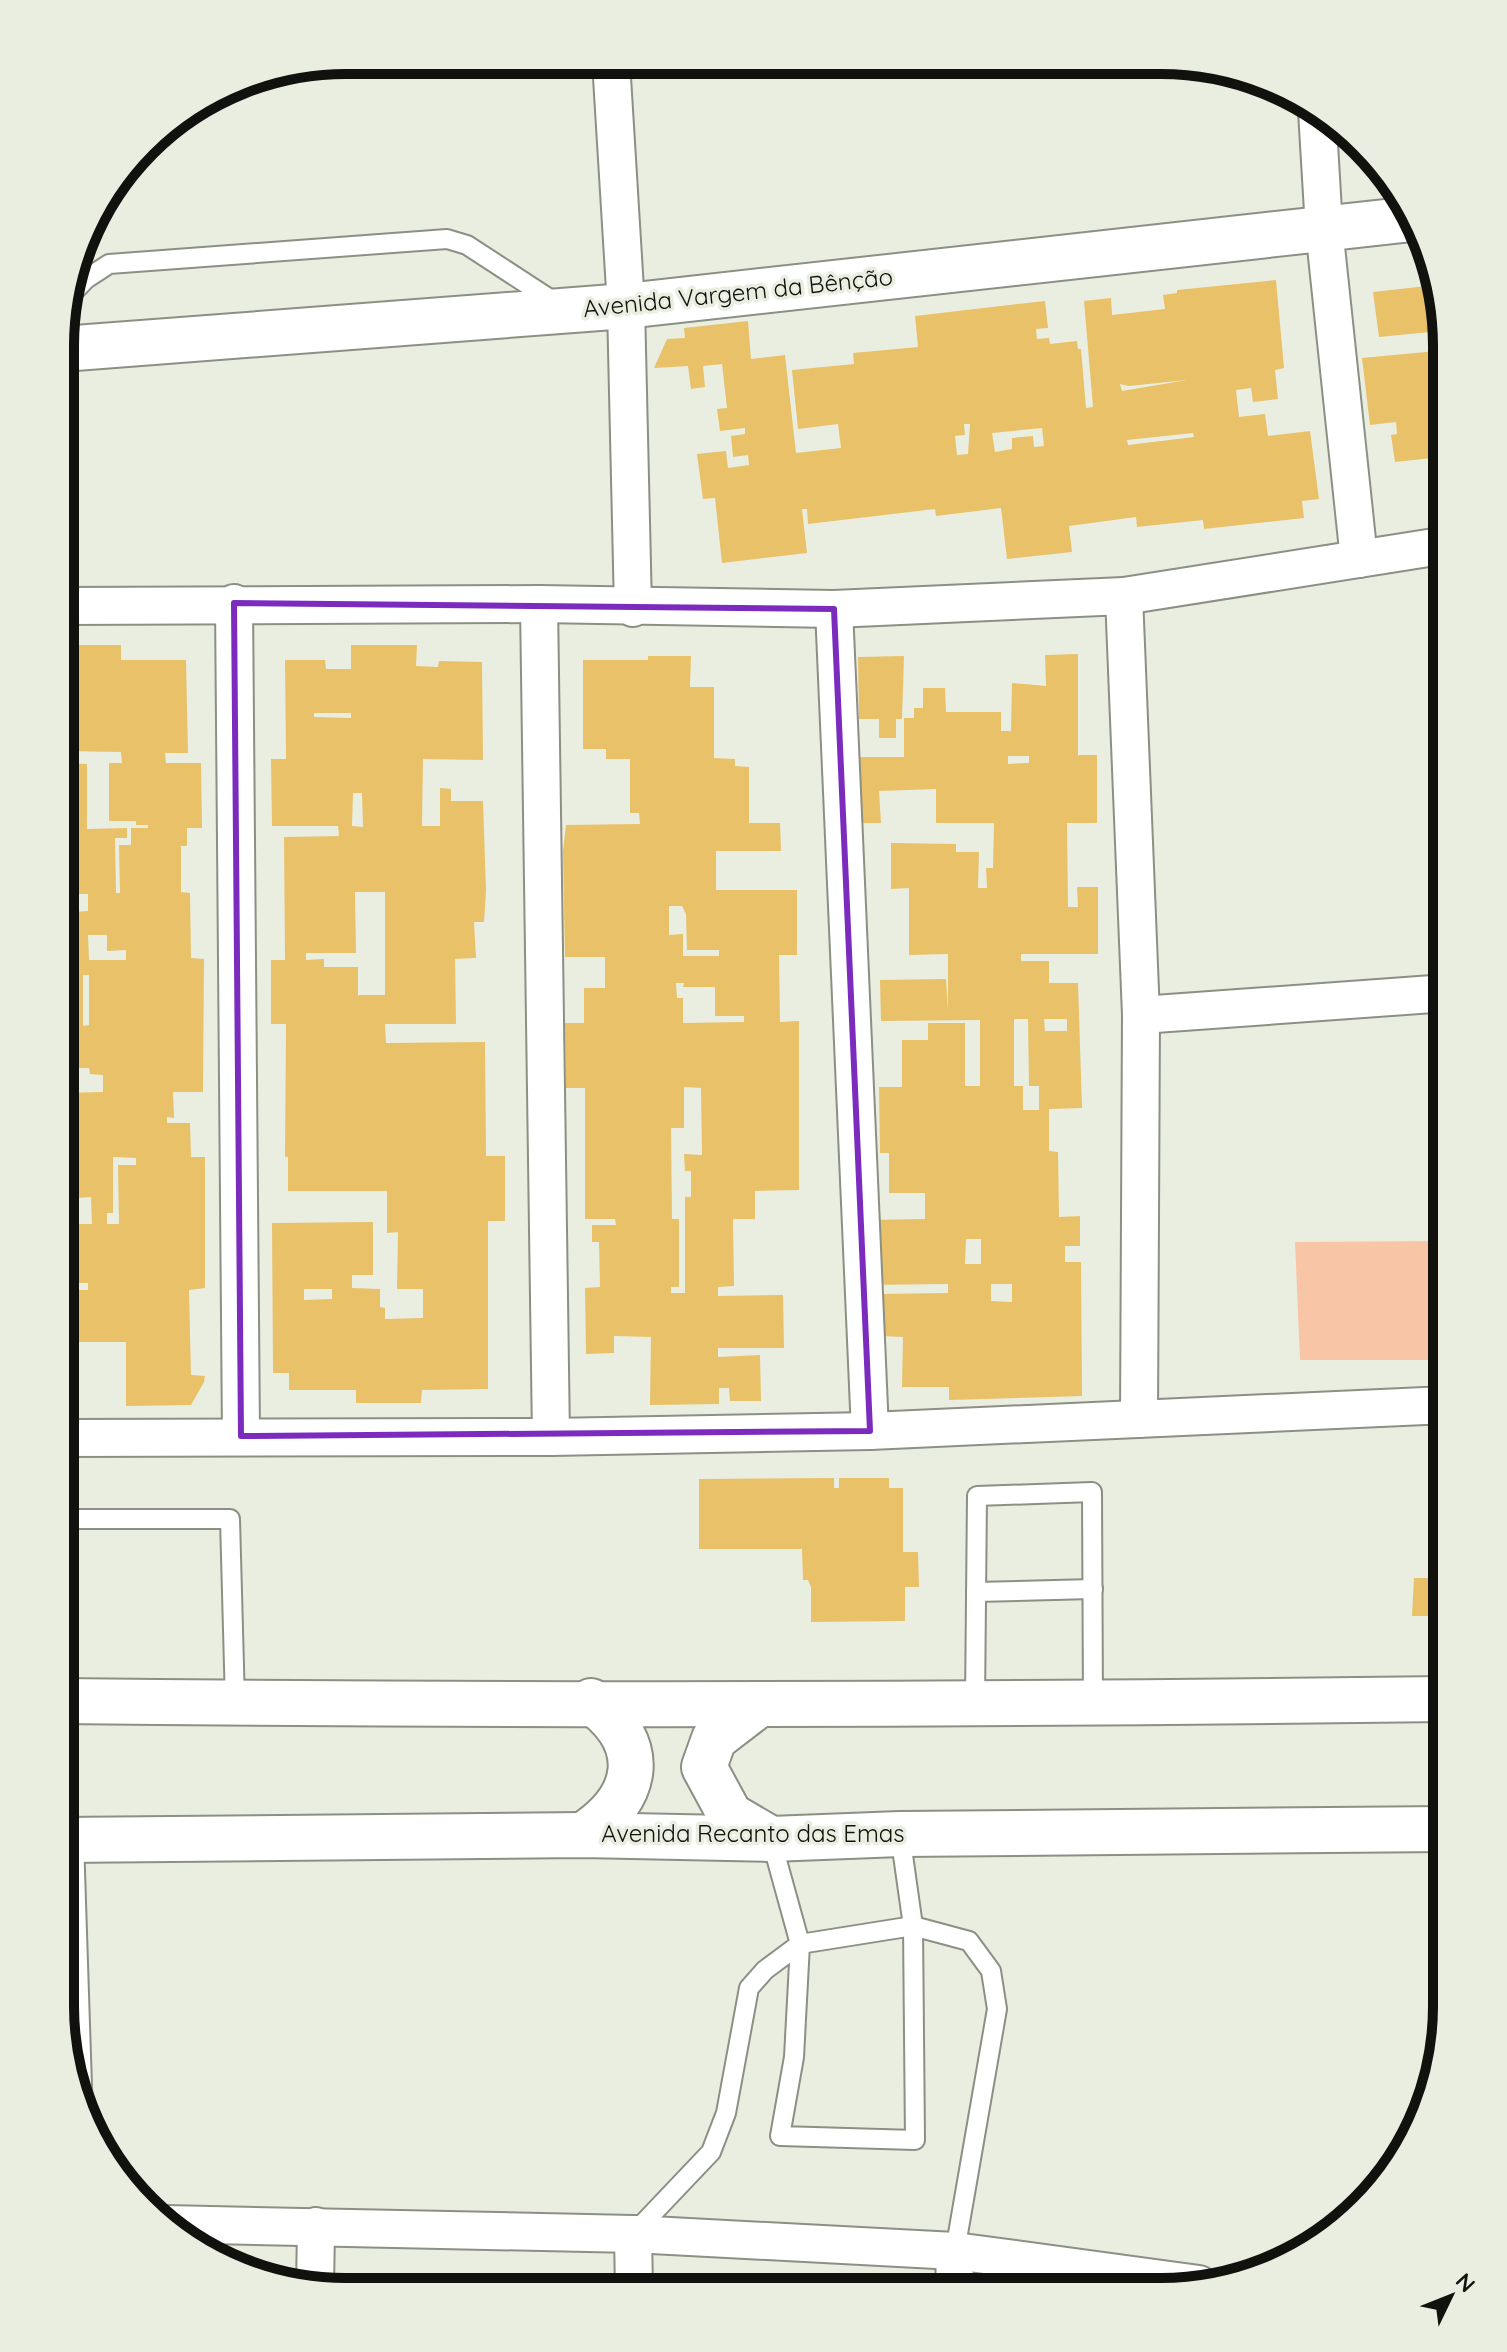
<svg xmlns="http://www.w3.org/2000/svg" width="1507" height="2352" font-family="Quicksand,sans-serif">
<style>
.green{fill:#f8c6a7}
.building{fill:#e9c169;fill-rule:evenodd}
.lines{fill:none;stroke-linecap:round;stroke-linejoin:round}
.lane-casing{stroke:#8c8f84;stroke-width:22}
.street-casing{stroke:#8c8f84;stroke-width:40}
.secondary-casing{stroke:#8c8f84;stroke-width:48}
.lane{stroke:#fff;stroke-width:18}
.street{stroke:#fff;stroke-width:36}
.secondary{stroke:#fff;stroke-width:44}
.marked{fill:none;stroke:#7b2cbf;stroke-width:6;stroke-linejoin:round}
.labels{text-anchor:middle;stroke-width:7;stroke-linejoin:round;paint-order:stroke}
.street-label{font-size:24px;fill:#11120e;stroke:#eaeee1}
.rim{fill:none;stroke:#11120e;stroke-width:10}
</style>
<rect width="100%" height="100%" fill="#eaeee1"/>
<path class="green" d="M1447,1241v119h-147l-5,-118z"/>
<g class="building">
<path d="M1276,280l8,88 -9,2 3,29 -25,3 -2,-14 -15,2 3,27 26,-3 3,22 42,-5 9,68 -17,2 2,17 -100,11 -1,-9 -66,7 -1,-10 -67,9 3,26 -65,7 -6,-51 -65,8 -1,-7 -127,15 -1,-15h-5l5,44 -85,10 -7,-65 -12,1 -6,-45 29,-3 2,17 21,-3 -1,-10 -15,2 -2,-21 14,-2v-6l-25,3 -3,-22 10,-1 -5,-44 -19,2 2,21 -14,2 -3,-23 -34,2 13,-29 18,-1 -1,-10 64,-7 3,38 34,-4 11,98 45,-5 -3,-24 -40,5 -6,-59 62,-6 -1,-11 65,-6 -3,-31 130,-15 3,27 -12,1 1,10 12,-1 1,6 27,-3 1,8h3l5,59 7,-1 -9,-106 27,-3 1,17 53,-6 -2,-14 14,-2v-3zM1187,380l-65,11 -2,-7 9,2zM964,424h6l-2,30 -11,1 -2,-19 10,-1zM1042,428l2,18 -10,1 -1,-11 -21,2v11l-17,3 -3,-19zM1193,433l1,4 -66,8 -1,-5z"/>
<path d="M1435,285l11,55 -15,2 -1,-10 -51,5 -6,-45z"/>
<path d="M1447,350v66l-9,1 -1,-18 -9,1 1,18h6v5l12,-1 -2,61 -3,-26 -47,5 -4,-27 6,-1 -1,-12 -26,3 -8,-67z"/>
<path d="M62,645h59v15h65l2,93h-23l1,10h35l1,65h-15v18h-6v46l9,1 1,65 13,1 -1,133h-30l1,26 -7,-1v6h23l1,34h14v131l-16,2 2,85 14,1 -1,6 -13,23 -65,1v-64h-65v-52h27v-7h-27v-59h31l-1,-27 -15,1v20l-15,1v-126l42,-1v-17l-13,-1 -1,-6h-12v14h-16l1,-181h12v11l14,-1v-17h-26v-131l25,1v65l40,-1v10h-12l1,55h4l-1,-48h12v-17h17v-3h-12v-4h-27v-58h13l-1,-11 -59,-1zM88,935h19v16l19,-1v10h-37zM83,975h6v50l-6,1zM113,1157l23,1v7h-18l1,59h-12v-11h6z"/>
<path d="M351,645h66l-1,21 22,1 1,-6 43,1 1,98 -60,-1 -1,67h18v-38l11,1v12h32l3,90 -2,31h-10l2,36 -21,1 1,65h-71l1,19 99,-1 1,114h19v65h-17v168l-66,1 -1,13h-65v-13h-67v-17h-16l-1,-150 101,-1v53h-21v13l28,1v18l5,1v11l38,-1v-29h-26l1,-57 -11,1v-42h-99v-34h-3l1,-133h-15v-64h14l-1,-123 55,-1 -1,-10h-66l-1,-67h15l-1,-99h40l1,9h25zM314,713h37v5l-37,-1zM353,793h9l1,34 -11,-1zM355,892h30v103h-27v-28h-34v-8l-18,1v-7h50zM304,1289h28v10l-28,1z"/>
<path d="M1078,654v101h19v68h-30l1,84h10l-1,-20h21v67h-77v7h28v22h29l4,125 -33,1v42l9,1 1,65 21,-1v30h-15v16h16l1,134 -133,4v-13h-47l1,-50 -22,-1v-42l67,-1v-9l-82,1 -1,-65 60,-1v-26h-36v-40h-9l-1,-66h23v-47h26v-17h37v63h15v-66l-99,1 -1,-41 66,-1 2,32v-57l-39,1v-67l-18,1v-46l65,1v8h23l-1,36h9l-1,-20h7l1,-45h-58v-34l-57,2 2,32h-22l-1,-66h46v-39h10v-10h9v-20h22l1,24h55v19h10l1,-48 34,3 -1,-31zM1008,756h21v7l-21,1zM1014,1019h14l1,67h10v24h-16v-24h-9zM1044,1019h23v12h-22zM966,1239h15v25h-16zM991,1284h21v18l-21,-1z"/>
<path d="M648,656h43l-1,31h24v71l21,1v7l14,1v56h31l1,28h-65v39h81v65h-18l1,67 19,-1v169l-44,1v28h-22l1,67 -16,1v9l65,-1 1,53h-66v9l42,-2 1,46h-31l-1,-13h-10v16l-69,1 1,-68 -37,-1v17l-28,1 -1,-66 15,-1 -1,-45h-7v-17h24l-1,-6h-30v-131h-19l-1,-65h19v-35h21v-31h-40l-2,-106 3,-26 74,-1 -1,-11h-9v-54h-24v-10h-23v-89h65zM669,906h13l4,8 1,36h32v6h-36v-22l-14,1zM676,983h8l-1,4h32v29h29v6l-61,1v-25h-6zM684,1087l17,1 1,67 -18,-1 1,17h6v26h-6v96h-14v-6h8v-68h-7l-1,-91h13z"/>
<path d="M904,656l-2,63h-6v19h-17v-19h-20l-1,-62z"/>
<path d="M834,1478v10h5v-10h50v10h14v64h15l1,35h-14v34l-94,1v-35l-3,-7h-5l-1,-31h-103v-70z"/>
<path d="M1414,1578h21l3,38h-26z"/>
<path d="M728,2280h26l-1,11h-25z"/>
<path d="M820,2281l66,1v9h-67z"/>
</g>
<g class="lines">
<defs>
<g id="lane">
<path d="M64,302l22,-23 23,-15 338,-25 20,6 89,58"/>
<path d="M61,1519h169l5,184"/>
<path d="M976,1592l117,-3"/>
<path d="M975,1703l2,-207 115,-4 1,211"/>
<path d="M771,1839l29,105 -6,113 -14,79 135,4 -2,-214 -13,-92"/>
<path d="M74,1840l9,277"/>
<path d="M635,2232l76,-80 15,-39 23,-125 16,-18 35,-26 113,-18 56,15 22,30 6,38 -42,242"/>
</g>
<g id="street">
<path d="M611,61l15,245 7,302"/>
<path d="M1317,111l7,117 35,331"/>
<path d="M1124,596l17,419 -2,404"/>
<path d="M234,603l7,833"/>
<path d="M539,604l12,833"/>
<path d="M62,606l477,-2 295,5 290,-13 323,-51"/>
<path d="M834,609l36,822"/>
<path d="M1141,1015l306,-22"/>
<path d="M61,1438l490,-1 319,-6 577,-26"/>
<path d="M165,2224l468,10 322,17 244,33"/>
<path d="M633,2234l1,57"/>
<path d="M315,2290l1,-64"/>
<path d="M954,2291l1,-40"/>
</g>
<g id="secondary">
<path d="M62,349l564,-43 786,-87"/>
<path d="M60,1701c463,5 924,4 1386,-2"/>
<path d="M757,1706l-43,33 -10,28 26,48 41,24"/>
<path d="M583,1835c58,-38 66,-91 8,-134"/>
<path d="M60,1840l523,-5 188,4 129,-5 546,-5"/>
</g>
</defs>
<use href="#lane" class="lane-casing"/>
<use href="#street" class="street-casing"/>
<use href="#secondary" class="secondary-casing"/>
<use href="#lane" class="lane"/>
<use href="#street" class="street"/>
<use href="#secondary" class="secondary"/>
</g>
<path class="marked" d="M234,603l600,6 36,822 -629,5z"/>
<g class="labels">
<g class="street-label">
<text transform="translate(738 293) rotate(-6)" y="8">Avenida Vargem da Bênção</text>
<text x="753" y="1842">Avenida Recanto das Emas</text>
</g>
</g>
<path d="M0 0H1507V2352H0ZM346 74H1161A272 272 0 0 1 1433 346V2006A272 272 0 0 1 1161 2278H346A272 272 0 0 1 74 2006V346A272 272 0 0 1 346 74Z" fill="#eaeee1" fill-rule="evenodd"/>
<path class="rim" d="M346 74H1161A272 272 0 0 1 1433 346V2006A272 272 0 0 1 1161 2278H346A272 272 0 0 1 74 2006V346A272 272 0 0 1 346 74Z"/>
<g transform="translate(1451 2296) rotate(47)" stroke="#eaeee1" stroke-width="6" paint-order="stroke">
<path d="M0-6L14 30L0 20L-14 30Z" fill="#11120e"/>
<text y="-12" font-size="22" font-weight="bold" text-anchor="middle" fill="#11120e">N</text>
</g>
</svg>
